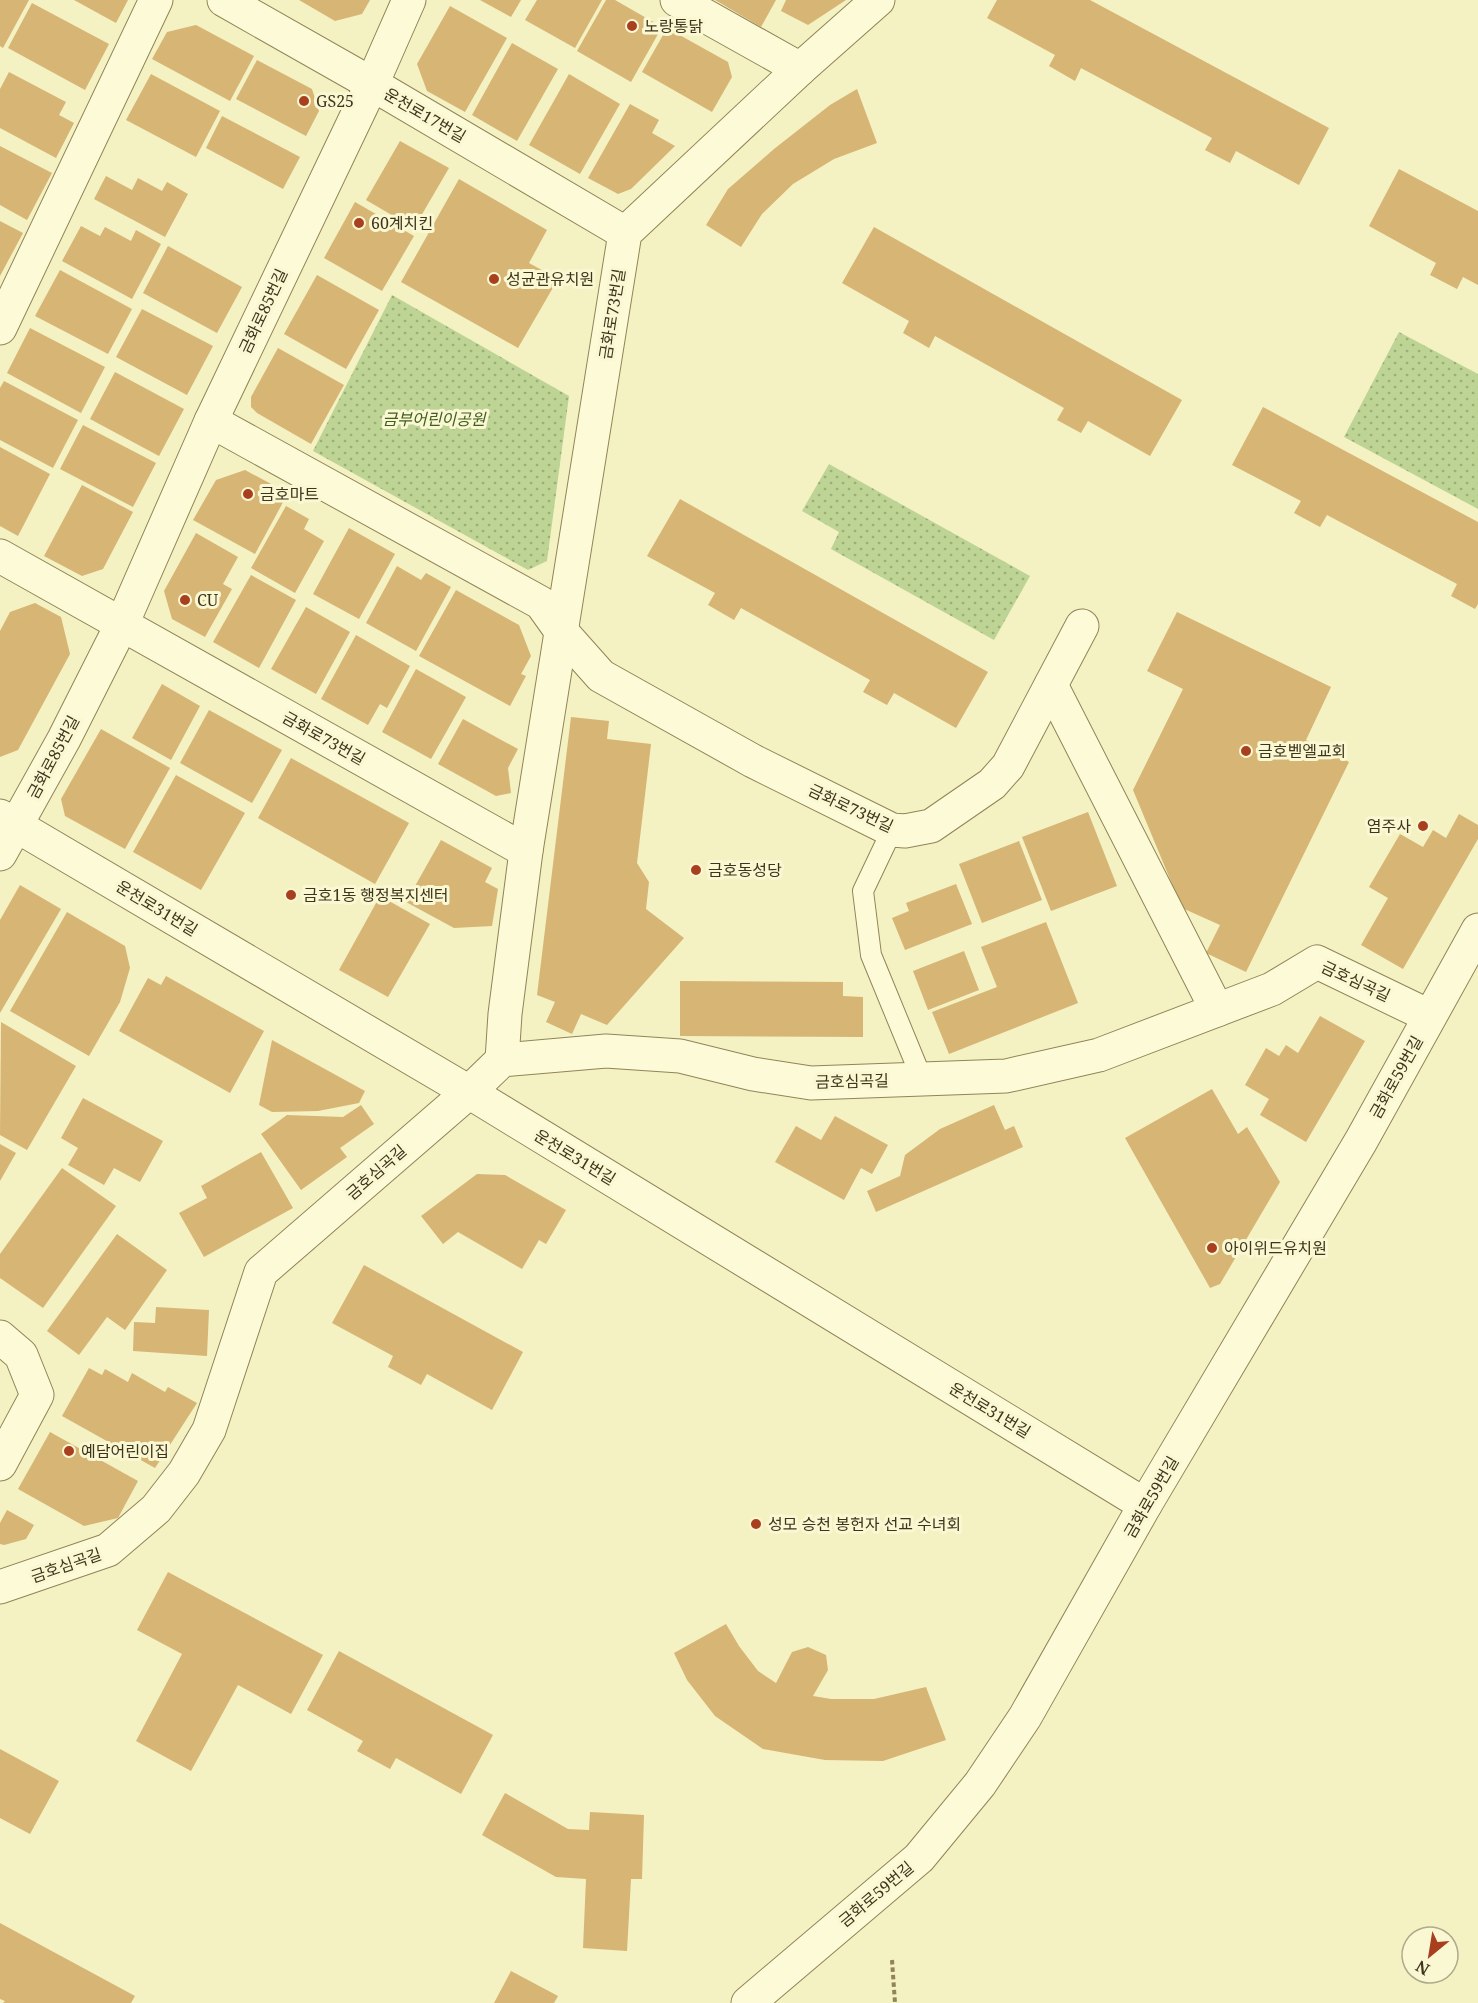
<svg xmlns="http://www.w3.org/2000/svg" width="1478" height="2003" font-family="'Noto Serif','Noto Sans KR',serif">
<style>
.grass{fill:url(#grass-dots)}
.building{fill:#d7b574}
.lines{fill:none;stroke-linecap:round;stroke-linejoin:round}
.service-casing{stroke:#918457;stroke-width:22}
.minor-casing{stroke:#918457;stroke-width:35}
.path{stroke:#918457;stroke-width:4;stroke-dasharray:4.5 3;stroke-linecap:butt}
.service{stroke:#fdfbd7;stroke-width:20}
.minor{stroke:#fdfbd7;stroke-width:33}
.poi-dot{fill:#a83f1e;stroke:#faf8d3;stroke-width:2}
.labels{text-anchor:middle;stroke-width:6;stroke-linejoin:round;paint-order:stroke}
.poi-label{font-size:16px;fill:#3f351d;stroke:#faf8d3;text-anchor:start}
.street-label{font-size:16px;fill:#3f351d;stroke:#faf8d3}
.park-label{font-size:16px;font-style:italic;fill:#405e20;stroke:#faf8d3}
</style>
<defs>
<pattern id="grass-dots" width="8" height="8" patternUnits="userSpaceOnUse" patternTransform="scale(1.5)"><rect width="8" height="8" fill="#bdd495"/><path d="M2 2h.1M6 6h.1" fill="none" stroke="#9bad79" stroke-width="1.8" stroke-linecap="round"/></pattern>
</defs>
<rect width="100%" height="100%" fill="#f4f1c3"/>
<g class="grass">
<path d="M392,295l177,101 -22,165 -19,9 -215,-119z"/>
<path d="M1399,332l79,42v135l-134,-72z"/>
<path d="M829,464l201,112 -36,64 -163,-91 8,-17 -37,-21z"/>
</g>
<g class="building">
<path d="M0,0h29l-26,48 -3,-2z"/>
<path d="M74,0h54l-12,23z"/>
<path d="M299,0h71l-8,14 -27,7z"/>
<path d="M480,0h41l-10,17z"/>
<path d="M537,0h65l-27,48 -50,-28z"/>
<path d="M606,0h9l47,27 -31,55 -54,-31z"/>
<path d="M715,0h61l-15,27z"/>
<path d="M786,0h60l-38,25 -27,-14z"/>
<path d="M997,0h93l239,128 -30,57 -63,-34 -6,12 -25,-13 7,-12 -131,-70 -6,13 -26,-15 6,-11 -68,-37z"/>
<path d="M32,3l77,41 -24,46 -77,-42z"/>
<path d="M450,6l57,32 -42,74 -38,-21 -10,-27z"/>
<path d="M196,25l58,31 -24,45 -78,-42 15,-27z"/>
<path d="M667,28l61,34 4,15 -20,35 -70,-40z"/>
<path d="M512,43l46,26 -41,72 -45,-26z"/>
<path d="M257,60l55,29 7,22 -13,25 -70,-37z"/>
<path d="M9,72l57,30 -7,13 15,8 -18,35 -56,-30v-39z"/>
<path d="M151,74l69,37 -24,46 -70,-37z"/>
<path d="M569,74l51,30 -40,70 -51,-29z"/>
<path d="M857,89l20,54 -43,16 -41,25 -31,30 -21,33 -35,-22 22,-36 46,-40 56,-44z"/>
<path d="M630,104l29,16 -7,13 23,13 -44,43 -13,5 -30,-16z"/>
<path d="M222,116l78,41 -17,32 -77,-41z"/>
<path d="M400,141l49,27 -35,60 -48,-28z"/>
<path d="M0,146l52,27 -25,47 -27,-15z"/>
<path d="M1399,169l79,42v74l-15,-8 -6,12 -27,-14 6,-12 -67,-37z"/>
<path d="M106,176l26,14 6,-12 24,13 5,-9 21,12 -23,43 -71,-38z"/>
<path d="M459,179l88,51 -18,33 29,16 -40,69 -117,-66z"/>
<path d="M355,202l59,34 -32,55 -58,-33z"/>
<path d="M0,221l23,12 -23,43z"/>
<path d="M81,226l19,10 5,-9 26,14 5,-11 25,14 -29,55 -70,-38z"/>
<path d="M874,227l308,173 -32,56 -62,-35 -7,12 -24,-13 7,-12 -129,-72 -6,12 -26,-15 6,-12 -67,-38z"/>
<path d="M168,246l74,41 -25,46 -74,-40z"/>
<path d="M60,270l72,39 -24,45 -73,-38z"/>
<path d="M317,275l62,35 -33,59 -62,-35z"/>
<path d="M142,309l71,37 -26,49 -71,-38z"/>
<path d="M30,328l75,39 -24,46 -74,-40z"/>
<path d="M278,348l66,37 -33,59 -54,-31 -6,-6v-10z"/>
<path d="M115,372l69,37 -25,47 -69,-37z"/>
<path d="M4,381l74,39 -25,48 -53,-28v-52z"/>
<path d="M1263,407l215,115v82l-3,5 -24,-13 6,-12 -130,-69 -7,12 -26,-14 7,-12 -69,-36z"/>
<path d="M83,425l73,38 -23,44 -73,-38z"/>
<path d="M0,447l50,27 -32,62 -18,-10z"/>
<path d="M245,470l43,23 -33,61 -62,-34 23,-40z"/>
<path d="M82,485l51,27 -30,57 -21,7 -38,-20z"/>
<path d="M680,499l308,173 -32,56 -62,-35 -7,12 -24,-13 7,-12 -129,-72 -7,12 -26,-15 7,-12 -68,-37z"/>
<path d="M286,506l23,13 -5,10 20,12 -29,52 -44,-25z"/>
<path d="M349,528l46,26 -36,65 -46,-25z"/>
<path d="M196,533l42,24 -15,27 9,5 -27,48 -33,-18 -8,-28z"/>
<path d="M397,566l24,14 5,-7 25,14 -35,64 -50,-28z"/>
<path d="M251,575l45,25 -37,68 -46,-26z"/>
<path d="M456,590l63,35 12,31 -10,18 5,2 -16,30 -91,-50z"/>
<path d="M35,603l26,14 9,37 -52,96 -18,7v-126l10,-19z"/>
<path d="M306,607l44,25 -34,62 -45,-25z"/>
<path d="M1177,612l154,75 -25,53 43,22 -103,210 -40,-19 14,-28 -38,-17 -49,-118 50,-101 -36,-18z"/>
<path d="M356,635l54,31 -23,42 -7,-4 -12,21 -47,-26z"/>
<path d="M416,669l50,28 -35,62 -49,-27z"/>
<path d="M162,684l38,22 -29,54 -39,-22z"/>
<path d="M209,710l73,40 -30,53 -72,-40z"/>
<path d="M571,717l38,4 -2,18 44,5 -14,119 12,19 -3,27 38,29 -77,87 -26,-11 -9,20 -26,-12 9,-20 -18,-7z"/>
<path d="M463,719l55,30 -10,19 3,25 -15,3 -58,-32z"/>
<path d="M101,729l69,39 -45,81 -60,-33 -4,-17z"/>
<path d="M291,758l118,65 -34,61 -117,-66z"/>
<path d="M176,775l69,38 -44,77 -68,-38z"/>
<path d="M1088,812l29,74 -66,25 -29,-74z"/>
<path d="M1459,814l19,11v14l-75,130 -42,-24 27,-47 -19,-11 31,-53 23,13 10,-17 13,8z"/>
<path d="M441,840l51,28 -7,14 13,7 -6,37 -38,2 -48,-26z"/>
<path d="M1019,841l23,59 -60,23 -23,-59z"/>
<path d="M956,884l16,40 -67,26 -13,-32 17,-7 -3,-8z"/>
<path d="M20,885l41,24 -61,104v-93z"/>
<path d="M380,896l50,28 -42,73 -49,-27z"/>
<path d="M67,912l58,34 5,22 -10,34 -31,54 -79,-45z"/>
<path d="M1046,922l32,81 -129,51 -17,-42 65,-25 -16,-40z"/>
<path d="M964,951l15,39 -51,20 -15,-39z"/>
<path d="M166,976l98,55 -34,62 -111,-62 29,-53 13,7z"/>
<path d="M680,981l163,1v14l20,1v40l-183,-1z"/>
<path d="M1320,1016l45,25 -59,101 -46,-27 9,-16 -24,-14 21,-37 13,8 7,-11 12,8z"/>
<path d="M1,1022l75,44 -49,84 -27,-15z"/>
<path d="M272,1040l93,51 -6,12 -41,8 -46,1 -13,-7z"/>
<path d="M1212,1089l26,45 9,-7 33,55 -60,102 -10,4 -85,-150z"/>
<path d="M83,1098l80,43 -23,41 -26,-14 -10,17 -36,-20 10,-17 -17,-10z"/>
<path d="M361,1105l13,19 -34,24 7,9 -46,33 -40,-56 26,-19 56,2z"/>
<path d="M994,1105l11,25 9,-4 9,21 -147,65 -9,-21 33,-15 5,-21 35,-26z"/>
<path d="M835,1116l53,29 -16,29 -11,-6 -17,32 -69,-38 21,-36 25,14z"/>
<path d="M0,1144l16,9 -16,28z"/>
<path d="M261,1152l32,56 -89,49 -25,-44 28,-15 -6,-12z"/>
<path d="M62,1168l54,38 -73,102 -43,-30v-24z"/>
<path d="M477,1174l28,1 61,35 -20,34 -7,-4 -17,29 -64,-37 -15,12 -22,-28z"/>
<path d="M117,1234l50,36 -42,60 -18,-13 -28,38 -32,-24z"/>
<path d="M364,1265l159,87 -31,58 -65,-36 -6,11 -33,-18 5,-11 -61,-33z"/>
<path d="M156,1307l53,3 -2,46 -74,-5 1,-29 21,1z"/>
<path d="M89,1368l13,7 3,-6 23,13 4,-9 33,19 3,-5 29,16 -42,65 -93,-52z"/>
<path d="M50,1432l88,49 -20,37 -34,8 -66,-37z"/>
<path d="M7,1510l27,15 -8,14 -22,6 -4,-1v-21z"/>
<path d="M168,1572l155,83 -32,59 -53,-29 -47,86 -55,-30 46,-87 -45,-24z"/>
<path d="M726,1624l13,22 19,25 18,12 16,-31 16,-5 18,8 2,15 -15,26 18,3h43l52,-12 20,53 -63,21 -58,-1 -62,-11 -48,-33 -28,-36 -13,-27z"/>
<path d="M339,1651l154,84 -32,59 -65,-36 -6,11 -33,-18 6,-10 -56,-31z"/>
<path d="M0,1749l59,32 -29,53 -30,-16z"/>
<path d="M505,1793l63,36 21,1 1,-18 54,3 -2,64h-11l-4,72 -44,-3 3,-69 -30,-2 -74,-42z"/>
<path d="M0,1923l135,73 -4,7h-128l2,-2 -5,-2z"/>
<path d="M511,1971l47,25 -4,7h-60z"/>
</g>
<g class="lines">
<defs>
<path id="service" d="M892,830l-29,61 8,64 51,124"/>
<g id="minor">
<path d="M224,0l148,84 253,149"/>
<path d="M677,0l123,69"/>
<path d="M0,328l156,-328"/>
<path d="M211,421l330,182 20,28 40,45 152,85 139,69 13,1 26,-5 61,-42 16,-18 74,-140"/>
<path d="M0,556l526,295"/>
<path d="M1051,685l166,325"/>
<path d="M0,816l469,276 676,413"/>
<path d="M0,854l64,-115 58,-115 89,-203 161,-337 37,-84"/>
<path d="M502,1060l3,-46 21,-163 99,-618 175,-164 78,-69"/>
<path d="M0,1337l21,18 16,40 -37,69"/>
<path d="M0,1587l108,-37 48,-41 28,-36 25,-43 52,-158 208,-180 33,-32 104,-9 74,5 73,18 58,9 195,-7 93,-21 173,-66 45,-27 112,54"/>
<path d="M748,2003l171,-145 61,-74 45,-67 120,-212 216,-364 117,-211"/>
</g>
</defs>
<use href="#service" class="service-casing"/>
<use href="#minor" class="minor-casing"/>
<path class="path" d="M892,1960l3,43"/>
<use href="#service" class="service"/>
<use href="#minor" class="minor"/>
</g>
<g class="poi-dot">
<circle cx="632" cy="26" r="6"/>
<circle cx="304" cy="101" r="6"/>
<circle cx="359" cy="223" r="6"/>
<circle cx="494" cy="279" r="6"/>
<circle cx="248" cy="494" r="6"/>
<circle cx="185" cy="600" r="6"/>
<circle cx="1246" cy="751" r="6"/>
<circle cx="1423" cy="826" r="6"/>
<circle cx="696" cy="870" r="6"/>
<circle cx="291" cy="895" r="6"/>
<circle cx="1212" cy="1248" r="6"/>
<circle cx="69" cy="1451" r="6"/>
<circle cx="756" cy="1524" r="6"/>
</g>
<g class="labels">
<g class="poi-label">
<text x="644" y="32">노랑통닭</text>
<text x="316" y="107">GS25</text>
<text x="371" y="229">60계치킨</text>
<text x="506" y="285">성균관유치원</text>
<text x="260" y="500">금호마트</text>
<text x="197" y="606">CU</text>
<text x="1258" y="757">금호벧엘교회</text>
<text x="1411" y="832" text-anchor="end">염주사</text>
<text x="708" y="876">금호동성당</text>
<text x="303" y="901">금호1동 행정복지센터</text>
<text x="1224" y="1254">아이위드유치원</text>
<text x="81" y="1457">예담어린이집</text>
<text x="768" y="1530">성모 승천 봉헌자 선교 수녀회</text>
</g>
<g class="street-label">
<text transform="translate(425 115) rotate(30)" y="6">운천로17번길</text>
<text transform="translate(263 311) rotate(-65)" y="6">금화로85번길</text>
<text transform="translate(612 314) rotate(-81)" y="6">금화로73번길</text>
<text transform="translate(324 738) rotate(29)" y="6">금화로73번길</text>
<text transform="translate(53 757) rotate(-62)" y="6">금화로85번길</text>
<text transform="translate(851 808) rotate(25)" y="6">금화로73번길</text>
<text transform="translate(157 908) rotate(31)" y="6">운천로31번길</text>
<text transform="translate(1356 981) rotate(25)" y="6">금호심곡길</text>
<text transform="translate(1396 1077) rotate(-61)" y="6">금화로59번길</text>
<text transform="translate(852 1081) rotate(-1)" y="6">금호심곡길</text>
<text transform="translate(575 1157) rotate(31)" y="6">운천로31번길</text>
<text transform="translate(376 1172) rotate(-41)" y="6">금호심곡길</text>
<text transform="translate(990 1410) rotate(31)" y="6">운천로31번길</text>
<text transform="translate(1151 1497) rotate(-60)" y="6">금화로59번길</text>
<text transform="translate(66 1565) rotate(-19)" y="6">금호심곡길</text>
<text transform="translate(876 1894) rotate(-40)" y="6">금화로59번길</text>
</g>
<g class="park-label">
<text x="434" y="425">금부어린이공원</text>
</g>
</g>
<g transform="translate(1430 1955) rotate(210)"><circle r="28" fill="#faf8d3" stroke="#afaa8a" stroke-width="1.5"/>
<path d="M0-4.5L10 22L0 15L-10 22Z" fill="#a83f1e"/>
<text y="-9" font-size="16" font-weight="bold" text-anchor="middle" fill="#3f351d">N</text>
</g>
</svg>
